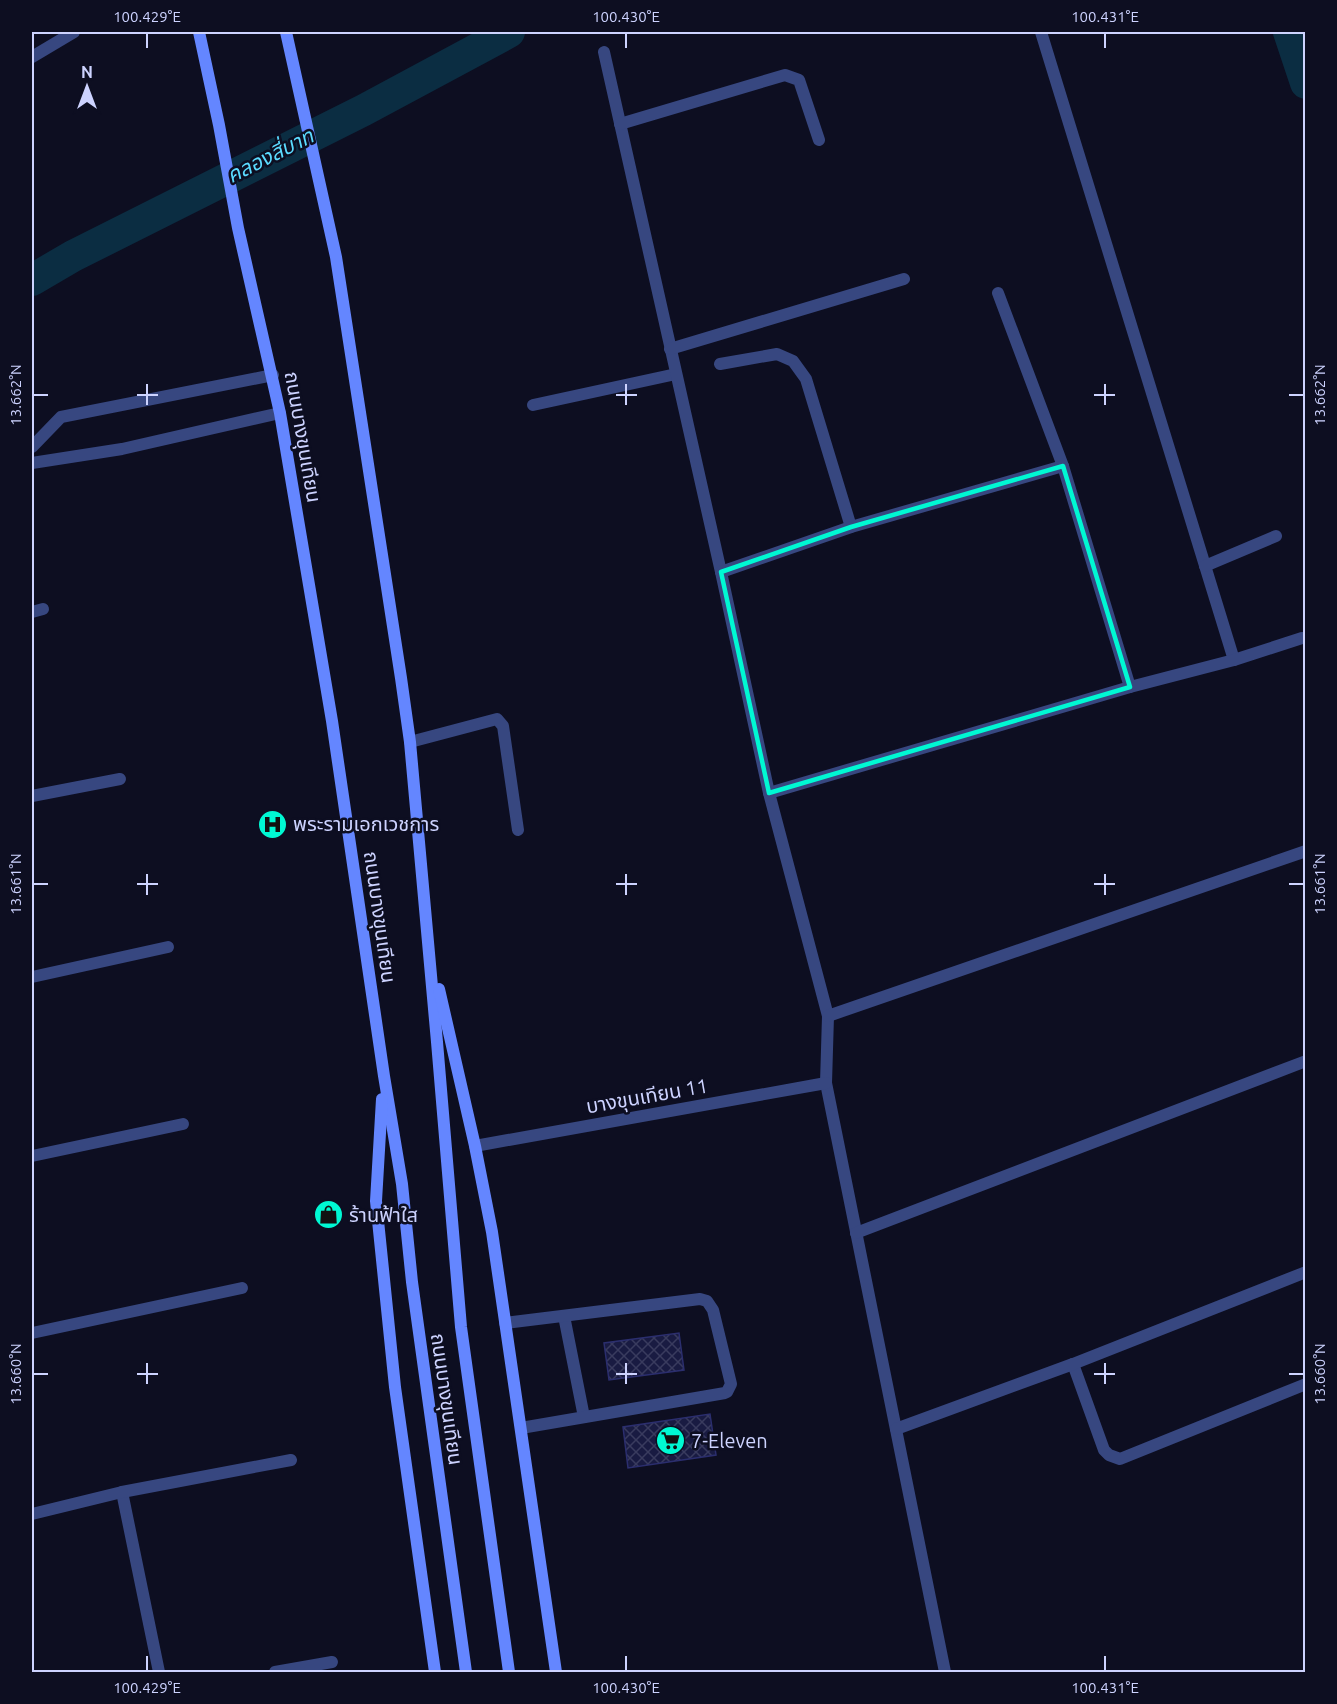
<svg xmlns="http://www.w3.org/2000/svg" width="1337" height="1704" font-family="Ubuntu,'Noto Sans Thai',sans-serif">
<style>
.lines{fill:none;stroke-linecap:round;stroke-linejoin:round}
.canal{stroke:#0b2d42;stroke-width:32}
.building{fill:url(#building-cross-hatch);stroke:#2b2e6e;stroke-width:1.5}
.lane{stroke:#374780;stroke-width:12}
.street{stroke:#374780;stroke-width:12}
.secondary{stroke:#6486ff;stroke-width:12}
.marked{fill:none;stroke:#00f8d3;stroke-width:4.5;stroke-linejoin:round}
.ticks{fill:none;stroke:#cdd3ff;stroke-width:2}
.labels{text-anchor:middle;stroke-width:5;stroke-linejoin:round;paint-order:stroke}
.street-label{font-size:20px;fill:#cdd3ff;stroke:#0d0e21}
.poi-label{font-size:20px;fill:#cdd3ff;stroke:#0d0e21;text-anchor:start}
.water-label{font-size:21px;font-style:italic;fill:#5bdbff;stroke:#0d0e21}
.neatline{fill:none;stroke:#cdd3ff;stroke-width:2}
.ticks-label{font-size:15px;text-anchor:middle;fill:#cdd3ff}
</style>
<defs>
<pattern id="building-cross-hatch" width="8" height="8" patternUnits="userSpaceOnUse" patternTransform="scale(1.5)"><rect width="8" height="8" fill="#191b42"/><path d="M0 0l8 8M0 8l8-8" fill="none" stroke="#393b5e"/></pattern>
</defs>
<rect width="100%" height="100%" fill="#0d0e21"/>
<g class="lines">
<g class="canal">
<path d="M1289,32l17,51"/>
<path d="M32,280l41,-24 291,-146 145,-78"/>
</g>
</g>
<g class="building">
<path d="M679,1333l5,37 -75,10 -5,-37z"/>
<path d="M710,1414l6,41 -88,13 -5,-41z"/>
</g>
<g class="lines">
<g class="lane">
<path d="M720,364l57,-10 16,7 13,18 45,148"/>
<path d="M533,405l143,-31"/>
<path d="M410,742l87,-23 6,7 15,104"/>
<path d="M564,1316l20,101"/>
<path d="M505,1323l195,-24 7,2 6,9 18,74 -4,8 -2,1 -204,35"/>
<path d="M1073,1364l31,86 5,5 11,4 186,-75"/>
</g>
<g class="street">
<path d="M1041,32l193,628"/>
<path d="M604,52l117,520 48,221 59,223 -2,67 119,589"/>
<path d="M32,57l42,-25"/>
<path d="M620,124l165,-49 14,5 20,60"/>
<path d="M998,293l65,173 67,221"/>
<path d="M670,349l234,-70"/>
<path d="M32,447l29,-30 212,-42"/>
<path d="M32,463l90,-14 158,-36"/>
<path d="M1205,566l71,-30"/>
<path d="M721,572l130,-45 212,-61"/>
<path d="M32,612l11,-3"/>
<path d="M769,793l361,-106 104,-27 68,-22"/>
<path d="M32,796l88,-17"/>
<path d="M32,977l136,-30"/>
<path d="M828,1016l478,-165"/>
<path d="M475,1146l351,-63"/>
<path d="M32,1156l151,-32"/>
<path d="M856,1233l450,-172"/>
<path d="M32,1333l210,-45"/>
<path d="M896,1429l177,-65 233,-92"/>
<path d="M122,1492l37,180"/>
<path d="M32,1514l90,-22 169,-32"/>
<path d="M275,1672l57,-10"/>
</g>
<g class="secondary">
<path d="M199,32l20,93 19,103 42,185 52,308 52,355 18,108 10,98 54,390"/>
<path d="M286,32l50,225 65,421 9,64 27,300 24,285 48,345"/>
<path d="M439,989l36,157 17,86 64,440"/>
<path d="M382,1099l-6,102 19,186 40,285"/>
</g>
</g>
<path class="marked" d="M1063,466l67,221 -361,106 -48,-221 130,-45z"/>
<path class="ticks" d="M147,33v15M626,33v15M1105,33v15M147,384v21M626,384v21M1105,384v21M33,395h15M137,395h21M616,395h21M1094,395h21M1289,395h15M147,874v21M626,874v21M1105,874v21M33,884h15M137,884h21M616,884h21M1094,884h21M1289,884h15M147,1363v21M626,1363v21M1105,1363v21M33,1374h15M137,1374h21M616,1374h21M1094,1374h21M1289,1374h15M147,1656v15M626,1656v15M1105,1656v15"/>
<defs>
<symbol id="hospital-disc" viewBox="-11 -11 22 22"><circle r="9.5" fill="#00f8d3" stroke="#0d0e21"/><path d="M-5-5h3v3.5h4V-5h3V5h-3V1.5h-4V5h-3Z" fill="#111"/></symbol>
<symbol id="shop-disc" viewBox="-11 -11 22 22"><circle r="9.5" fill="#00f8d3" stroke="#0d0e21"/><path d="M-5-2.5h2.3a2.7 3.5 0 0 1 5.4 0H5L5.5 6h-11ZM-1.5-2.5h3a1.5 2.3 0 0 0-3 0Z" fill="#111"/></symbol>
<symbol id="supermarket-disc" viewBox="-11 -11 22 22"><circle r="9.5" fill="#00f8d3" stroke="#0d0e21"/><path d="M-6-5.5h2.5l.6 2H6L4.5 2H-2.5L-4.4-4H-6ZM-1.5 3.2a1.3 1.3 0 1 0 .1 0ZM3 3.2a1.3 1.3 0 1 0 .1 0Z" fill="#111"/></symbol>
</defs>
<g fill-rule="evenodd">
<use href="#hospital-disc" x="256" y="808" width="33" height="33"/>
<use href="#shop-disc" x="312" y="1198" width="33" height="33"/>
<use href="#supermarket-disc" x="654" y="1424" width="33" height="33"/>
</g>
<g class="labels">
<g class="street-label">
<text transform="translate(303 437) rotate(80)" y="7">ถนนบางขุนเทียน</text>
<text transform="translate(380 917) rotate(82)" y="7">ถนนบางขุนเทียน</text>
<text transform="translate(647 1096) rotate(-10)" y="7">บางขุนเทียน 11</text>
<text transform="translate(447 1399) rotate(82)" y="7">ถนนบางขุนเทียน</text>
</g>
<g class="poi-label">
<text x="293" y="831">พระรามเอกเวชการ</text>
<text x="349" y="1222">ร้านฟ้าใส</text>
<text x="691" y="1448">7-Eleven</text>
</g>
<g class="water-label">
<text transform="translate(270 156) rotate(-27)" y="7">คลองสี่บาท</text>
</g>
</g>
<rect width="1337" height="1704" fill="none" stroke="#0d0e21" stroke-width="66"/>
<g transform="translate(87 87)" stroke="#0d0e21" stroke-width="4.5" paint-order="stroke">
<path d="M0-4.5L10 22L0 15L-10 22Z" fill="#cdd3ff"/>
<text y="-9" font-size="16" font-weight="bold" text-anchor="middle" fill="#cdd3ff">N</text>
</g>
<rect x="33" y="33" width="1271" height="1638" class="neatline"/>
<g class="ticks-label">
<text x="147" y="22">100.429°E</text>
<text x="626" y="22">100.430°E</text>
<text x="1105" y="22">100.431°E</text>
<text transform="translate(16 395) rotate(-90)" y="5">13.662°N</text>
<text transform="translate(1320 395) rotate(-90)" y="5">13.662°N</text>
<text transform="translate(16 884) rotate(-90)" y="5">13.661°N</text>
<text transform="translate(1320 884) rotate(-90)" y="5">13.661°N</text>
<text transform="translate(16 1374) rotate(-90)" y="5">13.660°N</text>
<text transform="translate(1320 1374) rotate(-90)" y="5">13.660°N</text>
<text x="147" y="1693">100.429°E</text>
<text x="626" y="1693">100.430°E</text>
<text x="1105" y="1693">100.431°E</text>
</g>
</svg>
